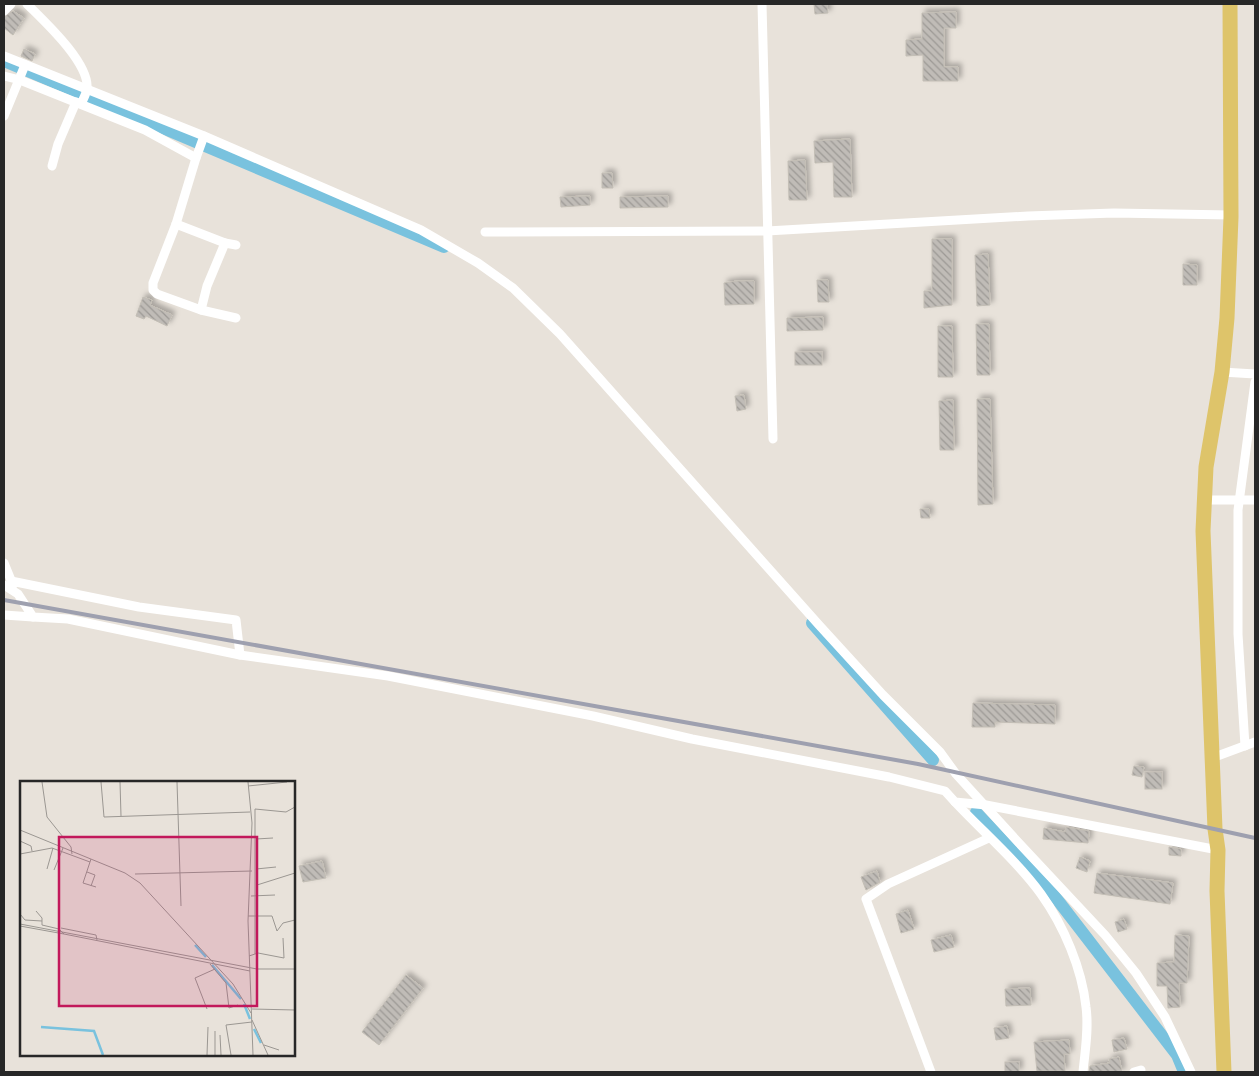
<svg xmlns="http://www.w3.org/2000/svg" width="1259" height="1076" font-family="Signika,sans-serif">
<style>
.lines{fill:none;stroke-linecap:round;stroke-linejoin:round}
.canal{stroke:#79c2de;stroke-width:12}
.building{fill:url(#building-back-hatch);stroke:#c3beb5;filter:url(#shadow)}
.street{stroke:#fff;stroke-width:9}
.primary{stroke:#dec46a;stroke-width:15}
.rail{stroke:#9ea0af;stroke-width:4}
.inset-river{fill:none;stroke:#79c2de;stroke-width:2.5}
.inset-road{fill:none;stroke:#9b9792;stroke-width:1}
.view{fill:#c2185b;fill-opacity:0.15;stroke:#c2185b;stroke-width:2.5}
.inset-edge{fill:none;stroke:#272727;stroke-width:2.5}
</style>
<defs>
<pattern id="building-back-hatch" width="6" height="6" patternUnits="userSpaceOnUse" patternTransform="scale(1.25)"><rect width="6" height="6" fill="#c0bcb7"/><path d="M-1 5l2 2M0 0l6 6M5-1l2 2" fill="none" stroke="#9c9995"/></pattern>
<filter id="shadow"><feDropShadow dx="3.5" dy="-3.5" stdDeviation="2.5" flood-color="#0004"/></filter>
</defs>
<rect width="100%" height="100%" fill="#e8e2da"/>
<g class="lines">
<g class="canal">
<path d="M4,61l440,186"/>
<path d="M812,623l121,137"/>
<path d="M976,812l77,82 124,161 7,17"/>
</g>
</g>
<g class="building">
<path d="M814,4h13l1,9 -13,1z"/>
<path d="M13,11l11,7 -11,17 -9,-7v-11z"/>
<path d="M956,12v16h-12v39h14v14h-35v-26l-17,1v-16l16,-1v-26z"/>
<path d="M24,49l11,5 -3,7 -11,-5z"/>
<path d="M850,139l2,58h-18l-1,-35 -18,1 -1,-22z"/>
<path d="M805,160l2,40h-18l-1,-39z"/>
<path d="M602,173h10l1,15h-11z"/>
<path d="M590,196v9l-29,2 -1,-10z"/>
<path d="M668,196v11l-48,1v-11z"/>
<path d="M932,239h20v66l-28,3v-17h8z"/>
<path d="M988,254l2,51 -13,1 -2,-51z"/>
<path d="M1183,264l14,1v20h-14z"/>
<path d="M817,280h11l1,22h-11z"/>
<path d="M737,281h17v23l-29,1 -1,-22z"/>
<path d="M143,297l9,3 -2,5 22,10 -5,11 -21,-10 -2,3 -8,-3z"/>
<path d="M823,317v13l-36,1v-13z"/>
<path d="M976,324h13l1,51h-13z"/>
<path d="M938,326h14l1,51h-15z"/>
<rect x="795" y="352" width="27" height="13"/>
<path d="M744,395l2,14 -9,2 -2,-15z"/>
<path d="M977,399h13l3,105 -15,1z"/>
<path d="M953,400l1,50h-14l-1,-49z"/>
<path d="M920,509h9l1,9h-9z"/>
<path d="M973,703l82,2v19l-60,-2v5h-23z"/>
<path d="M1134,766l10,1 -2,10 -10,-2z"/>
<rect x="1145" y="772" width="17" height="17"/>
<path d="M1066,827l23,4 -1,12 -45,-4 1,-11 21,4z"/>
<path d="M1169,847l12,2v7l-12,-1z"/>
<path d="M1080,857l10,4 -3,11 -11,-4z"/>
<path d="M322,861l4,17 -23,4 -4,-16z"/>
<path d="M877,871l3,11 -14,8 -5,-13z"/>
<path d="M1097,873l76,10 -3,21 -76,-11z"/>
<path d="M908,910l6,19 -13,4 -5,-19z"/>
<path d="M1124,919l3,10 -9,3 -3,-10z"/>
<path d="M951,935l3,12 -20,5 -3,-12z"/>
<path d="M1175,935l14,1 -2,47h-8l1,24 -12,1 -1,-22h-10v-23l17,-1z"/>
<path d="M406,975l17,13 -44,57 -17,-13z"/>
<path d="M1030,988l1,17 -25,1 -1,-17z"/>
<path d="M1007,1026l2,12 -13,2 -2,-12z"/>
<path d="M1124,1038l3,11 -13,3 -2,-12z"/>
<path d="M1069,1040l1,14h-6l1,17h-28l-3,-29z"/>
<path d="M1119,1057l3,15h-33l1,-6 20,-3 -1,-4z"/>
<rect x="1005" y="1062" width="14" height="10"/>
</g>
<g class="lines">
<g class="street">
<path d="M27,4c17,17 63,59 60,85 -1,5 -4,11 -6,15"/>
<path d="M762,4l11,435"/>
<path d="M4,11l7,-7"/>
<path d="M4,56l200,80 217,94 57,33 35,25 47,46 259,291 64,70 57,57 16,22 62,68 87,93 31,38 29,44 26,55"/>
<path d="M4,76l16,4 125,50 51,28 8,-22"/>
<path d="M4,116l21,-51"/>
<path d="M196,158l-20,66 -23,59v7l4,4 44,16 35,8"/>
<path d="M52,166l6,-22 18,-42"/>
<path d="M176,224l49,19 -18,43 -6,24"/>
<path d="M485,232l282,-1 261,-15 86,-3 117,2"/>
<path d="M225,243l11,2"/>
<path d="M1222,372l33,2"/>
<path d="M1205,500h50"/>
<path d="M4,563l9,22"/>
<path d="M11,581l128,26 97,13 4,35"/>
<path d="M4,585l14,9 15,23 35,2 172,36 148,21 205,40 99,23 197,38 56,14 10,11 31,3 232,45"/>
<path d="M4,615l29,2"/>
<path d="M1245,746l-7,-112v-124l17,-128"/>
<path d="M1212,758l43,-16"/>
<path d="M955,802c28,30 62,59 86,92 23,32 41,75 45,113 3,22 -1,44 -3,65"/>
<path d="M931,1072l-65,-173 22,-15 101,-46"/>
<path d="M1134,1072l7,-2"/>
</g>
<path class="primary" d="M1224,1072l-7,-181 1,-41 -3,-21 -12,-298 3,-64 16,-95 5,-54 4,-101 -1,-213"/>
<path class="rail" d="M4,600l914,164 337,74"/>
</g>
<g transform="translate(20 781)">
<rect width="275" height="275" fill="#e8e2da"/>
<path class="inset-river" d="M175,164l11,12M192,184l29,34M224,223l6,15M21,246l53,4 9,24M234,248l7,14"/>
<path class="inset-road" d="M22,1l5,35 24,30 1,7M81,1l3,35 146,-5M100,1l1,34M157,1l4,124M228,1l4,41 -4,98 5,134M228,5l39,-4M235,28l31,3 9,-5M0,49l105,43 15,10 93,101 18,29M236,58l17,-1M0,60l11,5 1,5M0,73l32,-6 38,14 1,-3M70,81l-7,21 13,4M27,88l6,-21M236,88l20,-2M34,89l9,-22M67,91l8,3 -4,11M115,93l117,-3M237,104l38,-12M231,115l24,-1M16,130l6,7v7l17,4 5,5 186,37M0,133l5,6 17,1M228,135h24l5,15 6,-8 12,-3M0,143l237,45h38M0,145l44,8M41,147l35,7 1,5M235,173v-145M229,175l9,-3 26,5 -1,-20M190,183l16,19 3,25 9,-3M187,228l-12,-31 20,-9M232,228l43,1M232,239l16,35M195,250v24M200,254l1,20M244,264l15,5M187,274l1,-28M211,274l-5,-30 26,-3"/>
<path class="view" d="M39,56h198v169h-198z"/>
<rect width="275" height="275" class="inset-edge"/>
</g>
<rect width="1259" height="1076" fill="none" stroke="#272727" stroke-width="10"/>
</svg>
